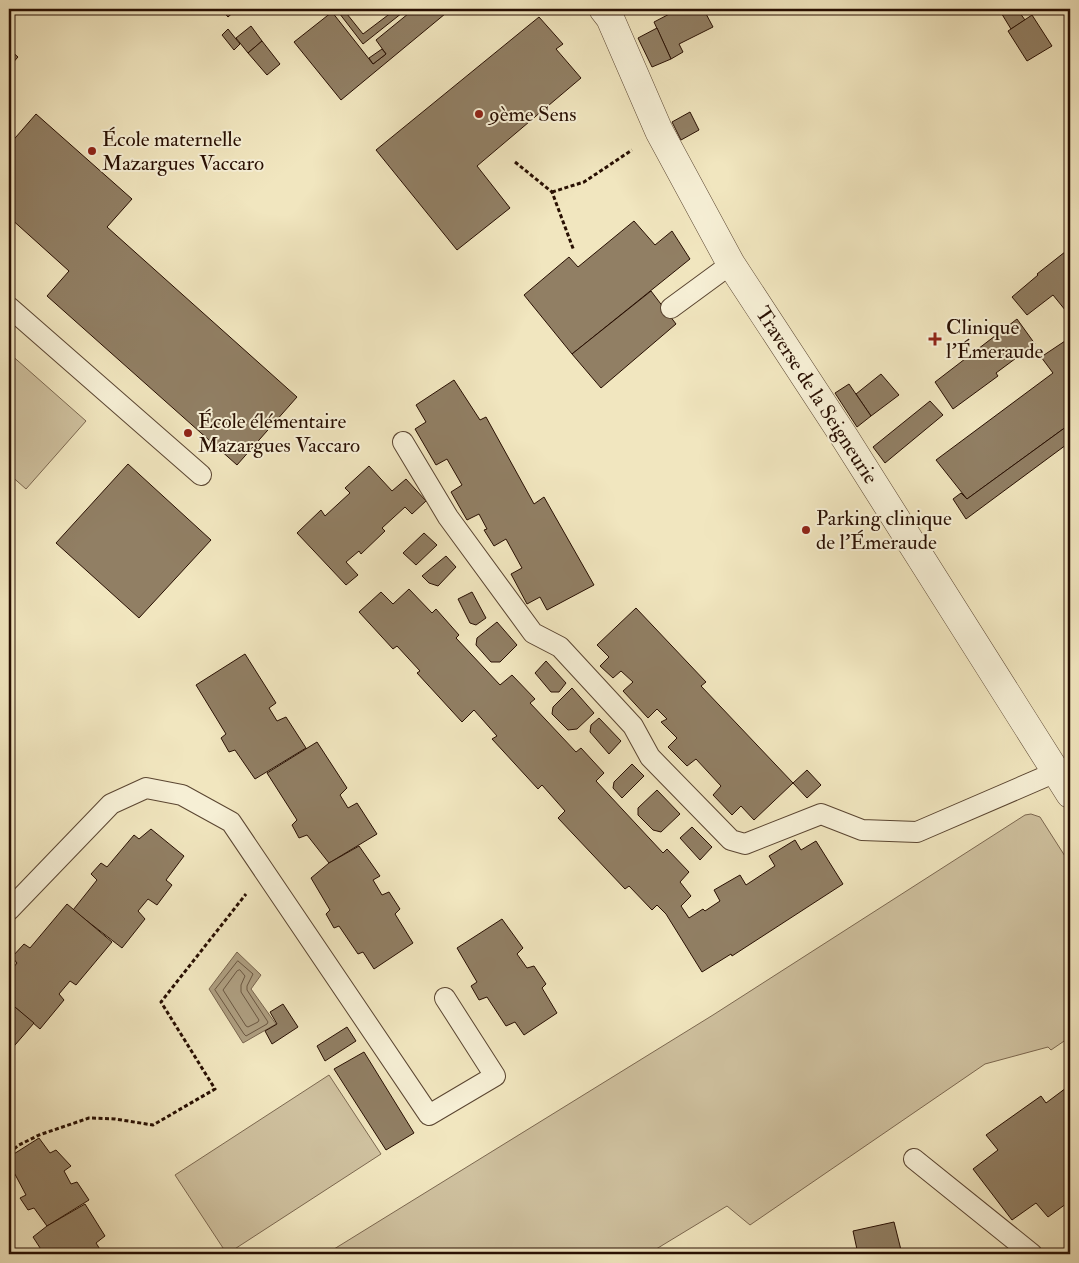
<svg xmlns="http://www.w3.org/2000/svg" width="1079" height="1263" font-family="'IM FELL Double Pica',serif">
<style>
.green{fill:#cfc19f;stroke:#7c6850}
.water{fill:#ad9d7f;stroke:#78644d}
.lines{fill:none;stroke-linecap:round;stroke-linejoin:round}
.shore{stroke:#6a5640;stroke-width:1}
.building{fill:#917f64;stroke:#280f02}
.lane-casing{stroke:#5a4531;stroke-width:22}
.street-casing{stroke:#5a4531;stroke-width:29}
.path{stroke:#280f02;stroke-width:3;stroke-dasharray:4 2.5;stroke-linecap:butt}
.lane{stroke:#f6efd5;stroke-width:20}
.street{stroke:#f6efd5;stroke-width:28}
.poi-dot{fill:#8f2418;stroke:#f6efd5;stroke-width:2}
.labels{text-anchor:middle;stroke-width:4;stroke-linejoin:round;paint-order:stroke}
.poi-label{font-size:21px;fill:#280f02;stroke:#f6efd5;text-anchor:start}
.street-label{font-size:21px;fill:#280f02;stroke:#f6efd5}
</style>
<rect width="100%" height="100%" fill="#f1e6bf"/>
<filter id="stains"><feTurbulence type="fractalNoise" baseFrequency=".004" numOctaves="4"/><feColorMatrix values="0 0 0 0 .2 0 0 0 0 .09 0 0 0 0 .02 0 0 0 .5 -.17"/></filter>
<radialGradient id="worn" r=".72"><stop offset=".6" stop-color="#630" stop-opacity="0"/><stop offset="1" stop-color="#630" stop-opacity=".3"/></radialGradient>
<g class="green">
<path d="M9,353l77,68 -60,68 -17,-15z"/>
<path d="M1031,814l9,3 30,47v173l-19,13 -3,-3 -63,17 -235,161 -23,-19 -79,48h-322l387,-239 312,-200z"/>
<path d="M329,1075l52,79 -154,100 -52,-79z"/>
</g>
<path class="water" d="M237,952l24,23 -10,14 25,35 -33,19 -34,-54z"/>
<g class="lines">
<g class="shore">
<path d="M238,961l15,13 -6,12v4l21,32 -1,2 -21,12 -2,-2 -29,-44z"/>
<path d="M240,970l5,6 -4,9v7l18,28 -1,2 -10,5 -2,-1 -23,-36 14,-19z"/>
</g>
</g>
<g class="building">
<path d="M221,9h16l-9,8z"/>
<path d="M336,9h7l20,25 33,-25h11l-44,35z"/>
<path d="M414,9h37l-110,91 -47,-58 38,-30 41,52 13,-10 -10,-14z"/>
<path d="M679,9h26l-1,1 9,17 -34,17 4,8 -12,7 -17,-37z"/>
<path d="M1003,9h14l8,11 -14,9 -11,-18z"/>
<path d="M1032,15l20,31 -25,15 -19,-30z"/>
<path d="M539,17l24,27 -7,5 25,29 -104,88 33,42 -53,42 -81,-100z"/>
<path d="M251,26l11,15 -14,12 -12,-15z"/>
<path d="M657,28l14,31 -19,8 -14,-29z"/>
<path d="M228,29l12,15 -6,6 -12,-15z"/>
<path d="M262,41l18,23 -13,11 -19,-22z"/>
<path d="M9,49l9,8 -9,10z"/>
<path d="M382,49l4,5 -13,10 -4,-6z"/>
<path d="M690,112l9,18 -18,10 -9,-18z"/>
<path d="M36,114l96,85 -25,28 190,170 -60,68 -190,-169 22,-25 -60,-54v-72z"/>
<path d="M634,221l21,24 17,-14 18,28 -118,95 -48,-59 45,-38 9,10z"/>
<path d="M1070,248v68l-17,-21 -26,20 -15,-18 26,-22 -1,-1z"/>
<path d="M651,291l25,33 -75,64 -29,-34z"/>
<path d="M1017,319l18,25 -39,29 2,3 -45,33 -18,-27z"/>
<path d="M1065,341l5,7v76l-103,75 -31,-39 117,-87 -12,-16z"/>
<path d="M881,374l18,21 -28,21 -15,-22z"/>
<path d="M454,380l26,40 6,-3 48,87 10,-7 50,88 -47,25 -7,-13 -13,7 -16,-30 11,-6 -16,-29 -12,7 -10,-16 3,-1 -8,-15 -12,6 -16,-28 11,-7 -15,-26 -11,6 -21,-36 11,-7 -10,-17z"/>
<path d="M849,384l22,32 -14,11 -22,-34z"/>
<path d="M930,401l13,14 -58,48 -12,-16z"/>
<path d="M1070,424v18l-104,77 -13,-20 8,-6 6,6z"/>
<path d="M128,464l83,76 -72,78 -83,-75z"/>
<path d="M369,466l23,25 14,-12 20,22 -14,13 -7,-7 -23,21 3,3 -24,23 -2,-3 -13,11 12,13 -12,10 -49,-52 24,-23 4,6 25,-23 -5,-5z"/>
<path d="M424,533l13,12 -21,20 -13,-12z"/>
<path d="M446,556l10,11 -18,19 -9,-3 -7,-7z"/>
<path d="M409,589l23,24 4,-4 23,26 -3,3 44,47 12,-10 23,24 -5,4 46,49 5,-4 23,25 -8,8 67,72 4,-4 22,23 -9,10 11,14 -10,10 8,12 14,-9 2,2 15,-10 -6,-11 26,-15 6,10 29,-19 -6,-10 26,-16 6,10 15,-9 27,43 -111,72 -1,-2 -29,18 -36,-58 -9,-9 -5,5 -23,-24 -4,3 -67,-71 7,-7 -23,-26 -4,4 -46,-50 5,-3 -23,-26 -12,12 -45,-49 3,-2 -23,-25 -4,3 -34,-37 22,-20 12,12z"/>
<path d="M472,592l14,26 -10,7 -6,-2 -12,-24z"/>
<path d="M636,608l70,74 -5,4 92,97 -39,37 -13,-14 -9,9 -19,-20 8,-9 -25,-27 -9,7 -19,-19 9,-9 -16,-16 6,-3 -10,-10 -9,9 -25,-27 10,-9 -12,-11 -8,7 -13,-12 9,-9 -12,-12z"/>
<path d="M497,622l20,23 -17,17h-9l-15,-17 1,-7z"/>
<path d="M245,654l31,49 -7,5 8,13 9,-4 20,31 -51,31 -20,-29 -6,2 -8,-14 5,-4 -30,-49z"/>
<path d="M546,661l20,22 -7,9h-8l-16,-19z"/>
<path d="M572,688l22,25 -17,16 -9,1 -16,-16 1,-7z"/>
<path d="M599,718l22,23 -12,13 -19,-22 1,-7z"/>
<path d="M317,742l30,46 -7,7 8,13 9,-5 20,31 -48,29 -22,-28 -8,3 -7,-13 5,-5 -30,-47z"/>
<path d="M632,764l12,12 -22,22 -9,-10 1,-6z"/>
<path d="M807,770l14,15 -14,13 -14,-15z"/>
<path d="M657,790l23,24 -19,18 -8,-2 -15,-15v-7z"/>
<path d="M692,827l20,20 -12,13 -20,-22z"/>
<path d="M151,829l33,27 -18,24 6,5 -15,20 -9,-6 -10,12 7,8 -23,29 -49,-38 24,-30 -6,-6 10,-11 6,4 27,-32 5,4z"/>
<path d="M359,846l21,30 -7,4 9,15 7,-3 11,17 -5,5 18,29 -39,26 -11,-17 -5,2 -19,-28 -5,2 -8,-14 4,-4 -19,-32 18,-15z"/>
<path d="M67,904l45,38 -36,43 -6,-4 -11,13 5,6 -24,29 -31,-27v-29l8,-10 -5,-6 12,-13 6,4z"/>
<path d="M502,919l21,29 -6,6 10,14 7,-2 12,18 -4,4 15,25 -33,22 -9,-13 -9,4 -19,-29 -8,3 -8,-14 6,-4 -20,-34z"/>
<path d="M9,1002l25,21 -25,29z"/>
<path d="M283,1004l15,23 -26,17 -7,-13 12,-7 -7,-12z"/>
<path d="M347,1027l9,14 -31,20 -8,-15z"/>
<path d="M364,1052l50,81 -28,17 -52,-81z"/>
<path d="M1070,1085v116l-22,16 -12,-14 -24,17 -39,-51 25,-19 -12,-15 55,-39 5,7z"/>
<path d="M39,1138l11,15 6,-3 15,16 -7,5 7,13 6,-2 12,18 -42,26 -13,-18 -6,2 -8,-12 6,-3 -17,-32v-6z"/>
<path d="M85,1204l20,32 -9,7 7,11h-59l-11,-17 14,-11z"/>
<path d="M894,1222l8,32h-44l-5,-23z"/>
</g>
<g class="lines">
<defs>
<g id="lane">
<path d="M9,307l192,168"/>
<path d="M671,308l60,-44"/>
<path d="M403,442l45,75 85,116 27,14 73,79 17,31 81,83 14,4 76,-30 41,16 55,2 139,-60"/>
<path d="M9,910l102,-106 35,-16 36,7 49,27 198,293 66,-39 -50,-78"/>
<path d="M914,1159l118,95"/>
</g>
<path id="street" d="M603,9l7,9 49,113 72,133 114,174 225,356"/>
</defs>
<use href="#lane" class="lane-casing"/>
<use href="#street" class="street-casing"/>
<g class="path">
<path d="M515,162l37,30 22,59"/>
<path d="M552,192l32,-10 48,-32"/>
<path d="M9,1153l10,-8 20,-10 50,-17 26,1 38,6 62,-36 -54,-87 85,-108"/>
</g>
<use href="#lane" class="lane"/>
<use href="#street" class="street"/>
</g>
<g class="poi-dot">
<circle cx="479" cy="114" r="5"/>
<circle cx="92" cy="151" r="5"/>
<path d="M932.5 331.5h5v5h5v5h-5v5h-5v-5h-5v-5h5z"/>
<circle cx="188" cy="433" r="5"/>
<circle cx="806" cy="530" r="5"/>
</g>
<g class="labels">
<g class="poi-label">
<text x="489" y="121">9ème Sens</text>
<text x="102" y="146">École maternelle<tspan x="102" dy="24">Mazargues Vaccaro</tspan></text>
<text x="946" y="334">Clinique<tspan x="946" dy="24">l'Émeraude</tspan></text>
<text x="198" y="428">École élémentaire<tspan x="198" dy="24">Mazargues Vaccaro</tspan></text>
<text x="816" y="525">Parking clinique<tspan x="816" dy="24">de l'Émeraude</tspan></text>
</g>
<g class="street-label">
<text transform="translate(817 395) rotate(57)" y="7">Traverse de la Seigneurie</text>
</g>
</g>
<rect width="1079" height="1263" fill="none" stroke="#f1e6bf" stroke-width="30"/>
<rect x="10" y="10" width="1059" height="1243" fill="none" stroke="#280f02" stroke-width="2.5"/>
<rect x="15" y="15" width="1049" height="1233" fill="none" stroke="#280f02"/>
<rect width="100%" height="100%" filter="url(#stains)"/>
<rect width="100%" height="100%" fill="url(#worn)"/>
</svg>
